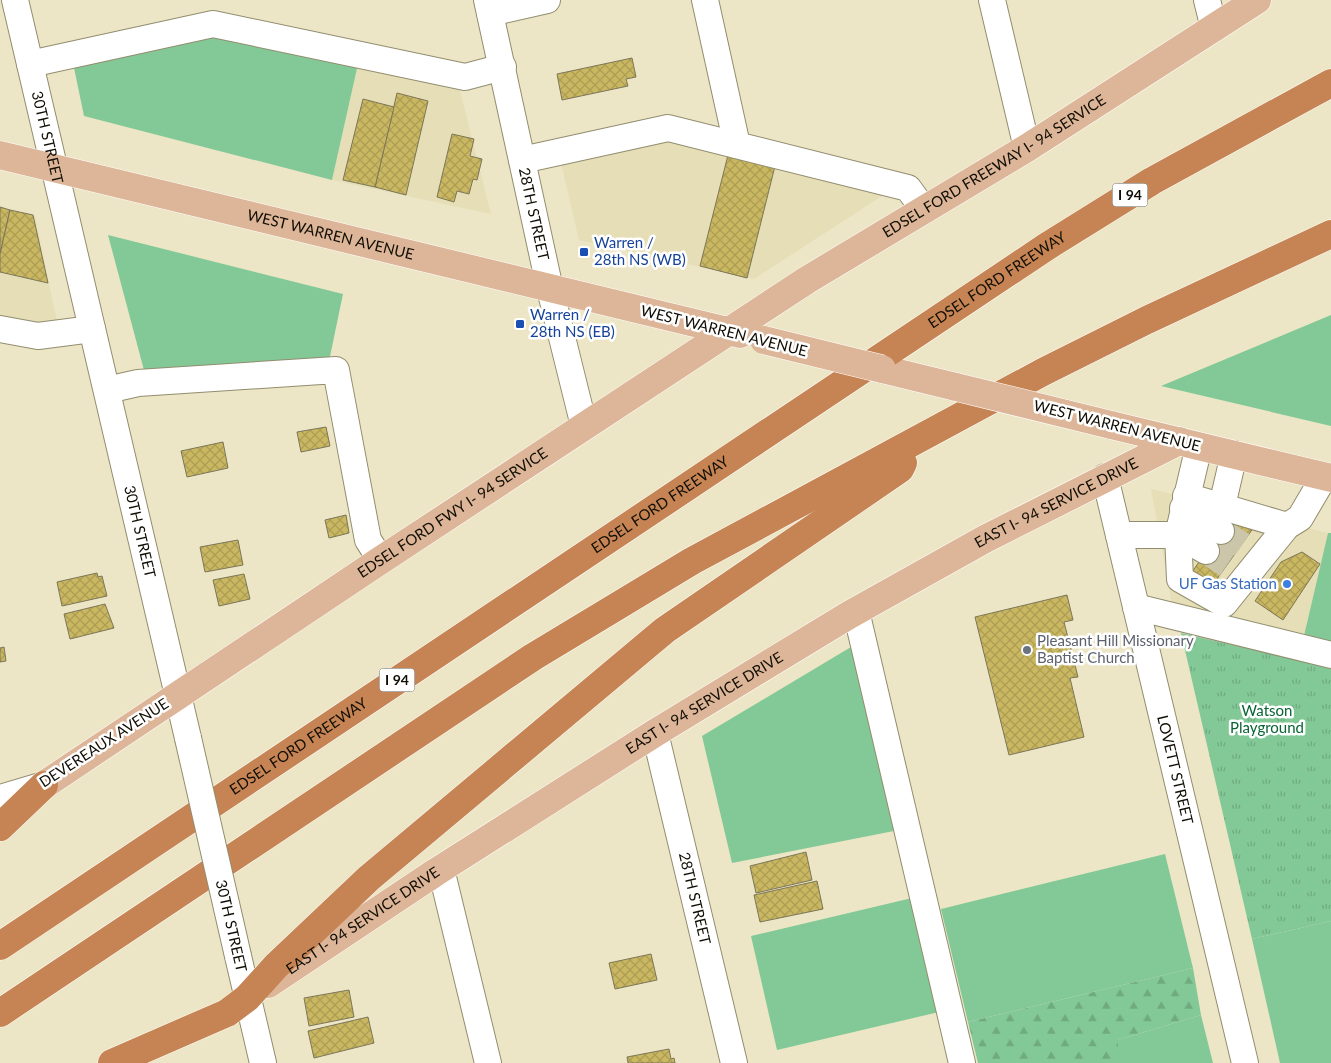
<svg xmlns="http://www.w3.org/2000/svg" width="1331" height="1063" font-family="Lato,sans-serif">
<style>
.built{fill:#e5deb6}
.grass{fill:#83c997}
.forest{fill:url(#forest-firs)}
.park{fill:url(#park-tufts)}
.building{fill:url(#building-cross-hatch);stroke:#7c7659}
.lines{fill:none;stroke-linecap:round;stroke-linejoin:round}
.minor-tunnel{stroke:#cbc6a9;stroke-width:26;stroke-dasharray:26 13;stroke-linecap:butt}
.minor-casing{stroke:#928d6f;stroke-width:28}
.major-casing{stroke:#fff;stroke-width:29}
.highway-casing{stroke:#fff;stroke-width:29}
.minor{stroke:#fff;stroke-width:26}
.major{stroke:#ddb598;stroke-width:28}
.highway{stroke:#c68454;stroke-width:28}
.minor-bridge-casing{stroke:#928d6f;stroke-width:28;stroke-linecap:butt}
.major-bridge-casing{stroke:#fff;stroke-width:29;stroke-linecap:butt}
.minor-bridge{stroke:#fff;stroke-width:26}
.major-bridge{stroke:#ddb598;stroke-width:28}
.transit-dot{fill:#1a4fb4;stroke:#fff;stroke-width:2}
.shop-dot{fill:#3f7fe0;stroke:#fff;stroke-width:2}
.worship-dot{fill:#6b7280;stroke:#fff;stroke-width:2}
.labels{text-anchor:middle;stroke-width:5;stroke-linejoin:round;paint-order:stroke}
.shield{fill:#fff;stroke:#58564f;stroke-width:1}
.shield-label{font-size:14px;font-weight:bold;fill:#100e04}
.street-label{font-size:15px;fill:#100e04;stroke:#fff}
.transit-label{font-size:15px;fill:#164399;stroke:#fff;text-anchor:start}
.shop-label{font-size:15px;fill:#366cbe;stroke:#fff;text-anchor:end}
.worship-label{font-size:15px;fill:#5b616d;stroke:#fff;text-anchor:start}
.park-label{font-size:15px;fill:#096533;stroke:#fff}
</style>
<defs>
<pattern id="forest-firs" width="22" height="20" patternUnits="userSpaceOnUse" patternTransform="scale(1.25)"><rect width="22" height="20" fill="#83c997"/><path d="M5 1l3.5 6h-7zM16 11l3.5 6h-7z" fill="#70ab80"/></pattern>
<pattern id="park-tufts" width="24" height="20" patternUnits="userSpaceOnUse" patternTransform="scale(1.25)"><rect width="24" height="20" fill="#83c997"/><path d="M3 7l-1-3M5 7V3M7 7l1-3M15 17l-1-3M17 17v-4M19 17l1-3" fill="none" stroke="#70ab80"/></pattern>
<pattern id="building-cross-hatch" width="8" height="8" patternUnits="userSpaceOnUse" patternTransform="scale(1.25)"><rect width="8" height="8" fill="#c9b861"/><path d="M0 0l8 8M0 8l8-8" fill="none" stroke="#ac9d53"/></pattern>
</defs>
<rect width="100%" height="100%" fill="#ece6c6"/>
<g class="built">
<path d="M358,64l101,22 32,128 -159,-34z"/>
<path d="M668,134l220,58 -134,87 -175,-39 -19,-81z"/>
<path d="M0,208l35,8 23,111 -58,-5z"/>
<path d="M1151,489l177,44 -25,107 -130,-30z"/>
</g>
<g class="grass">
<path d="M212,30l146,34 -26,116 -248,-64 -11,-53z"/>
<path d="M108,235l235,59 -15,72 -183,8z"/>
<path d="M1331,315v111l-170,-40z"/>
<path d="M1328,533h3v114l-28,-7z"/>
<path d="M856,644l43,186 -167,33 -30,-127z"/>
<path d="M1165,854l28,114 -225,54 -27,-113z"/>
<path d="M912,898l27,114 -162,38 -26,-114z"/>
<path d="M1331,921v142h-51l-28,-124z"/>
<path d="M1201,1015l12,48h-95v-23z"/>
</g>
<path class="forest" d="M1193,968l8,47 -83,25v23h-140l-10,-41z"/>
<path class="park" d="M1181,633l150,35v253l-79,18z"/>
<g class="building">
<path d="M632,58l4,19 -10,2 2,7 -66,14 -5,-26z"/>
<path d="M397,93l31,8 -22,94 -31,-8z"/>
<path d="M363,99l31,8 -19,80 -32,-7z"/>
<path d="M452,134l22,5 -4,17 12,3 -5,21 -4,-1 -4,15 -12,-3 -3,11 -17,-5z"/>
<path d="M729,151l47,11 -29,116 -47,-12z"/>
<path d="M0,207l10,3 -10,44z"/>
<path d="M10,210l23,5 15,68 -48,-11v-18z"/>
<path d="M326,427l4,19 -29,6 -4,-20z"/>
<path d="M223,442l5,26 -41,9 -6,-26z"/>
<path d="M1234,512l20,15 -42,59 -20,-14z"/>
<path d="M346,515l3,18 -20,5 -4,-18z"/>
<path d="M238,540l5,25 -38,7 -5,-25z"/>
<path d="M1302,552l18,12 -37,56 -28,-19 26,-39z"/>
<path d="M97,573l1,4 4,-1 5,20 -45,10 -5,-24z"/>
<path d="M244,574l6,25 -31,7 -6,-26z"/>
<path d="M1067,595l6,25 -9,2 14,55 -8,1 14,59 -75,18 -34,-138z"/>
<path d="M105,604l9,24 -44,11 -6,-25z"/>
<path d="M4,647l2,14 -6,1v-14z"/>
<path d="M806,852l6,28 -56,13 -6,-27z"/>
<path d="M817,881l6,28 -63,13 -6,-27z"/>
<path d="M651,954l6,26 -42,9 -6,-26z"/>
<path d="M349,990l5,27 -45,9 -5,-28z"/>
<path d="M368,1017l6,26 -60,15 -6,-27z"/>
<path d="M669,1049l2,10 3,-1 1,5h-47l-1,-6z"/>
</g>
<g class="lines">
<g class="minor-tunnel">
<path d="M1221,531l21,14"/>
<path d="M1206,551l21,14"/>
</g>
<defs>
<g id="minor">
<path id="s1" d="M15,0l173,738"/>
<path id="s2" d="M487,0l63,289 34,137"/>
<path d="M705,0l32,145"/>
<path d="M992,0l35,148"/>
<path d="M1207,0l7,28"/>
<path d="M490,13l57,-13"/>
<path d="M30,64l183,-40 252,53 38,-10"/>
<path d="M522,160l146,-32 240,60 16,22"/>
<path d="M0,329l38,7 54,-7"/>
<path d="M107,390l31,-7 198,-13 32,170 13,20"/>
<path d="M1199,446l-21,89 2,44 44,25 63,-78 13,-8 24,-41"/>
<path id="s3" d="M1105,477l140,586"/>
<path d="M1186,496l101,30"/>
<path d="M1222,506l12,-52"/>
<path d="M1183,508l38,23"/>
<path d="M1119,535h59l28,16"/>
<path d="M1136,607l195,48"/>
<path d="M856,611l106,452"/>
<path id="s4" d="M655,733l79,330"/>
<path d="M0,798l44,-13"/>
<path d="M441,869l47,194"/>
<path d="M238,956l25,107"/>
</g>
<g id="major">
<path id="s5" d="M0,155l740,179"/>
<path d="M882,369l74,18"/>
<path d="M1111,425l220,53"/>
<path id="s6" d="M44,785l337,-225 426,-280 220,-132 230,-148"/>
<path id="s7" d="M268,984l168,-112 219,-139 194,-118 136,-76 194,-98"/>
</g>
<g id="highway">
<path d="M0,827l44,-42"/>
<path id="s8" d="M0,946l1046,-699 106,-66 179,-98"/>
<path d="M0,1013l533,-356 159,-96 351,-189 104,-52 184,-86"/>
<path d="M112,1063l115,-50 20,-15 29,-32 93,-88 296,-248 235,-161 3,-6"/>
</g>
</defs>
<use href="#minor" class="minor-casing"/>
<use href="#major" class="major-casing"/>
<use href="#highway" class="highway-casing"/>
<use href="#minor" class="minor"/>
<use href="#major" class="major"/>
<use href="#highway" class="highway"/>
<defs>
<path id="minor-bridge" d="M188,738l50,218"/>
<g id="major-bridge">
<path d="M764,340l118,29"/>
<path d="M956,387l155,38"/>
</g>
</defs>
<use href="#minor-bridge" class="minor-bridge-casing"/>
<use href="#major-bridge" class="major-bridge-casing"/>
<use href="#minor-bridge" class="minor-bridge"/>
<use href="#major-bridge" class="major-bridge"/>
</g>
<g class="transit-dot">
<rect x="579" y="247" width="10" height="10" rx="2.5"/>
<rect x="515" y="319" width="10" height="10" rx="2.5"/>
</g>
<circle class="shop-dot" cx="1287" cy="584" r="5"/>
<circle class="worship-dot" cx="1027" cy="650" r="5"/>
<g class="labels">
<g class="shield">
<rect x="1112.5" y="183.5" width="35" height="23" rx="4"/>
<rect x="379.5" y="668.5" width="35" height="23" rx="4"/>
</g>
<g class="shield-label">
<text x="1130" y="200">I 94</text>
<text x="397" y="685">I 94</text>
</g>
<g class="street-label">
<text dy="5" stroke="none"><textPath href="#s1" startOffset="141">30TH STREET</textPath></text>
<text dy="5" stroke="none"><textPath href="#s6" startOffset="1134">EDSEL FORD FREEWAY I- 94 SERVICE</textPath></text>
<text dy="5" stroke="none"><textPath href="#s2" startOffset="219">28TH STREET</textPath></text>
<text dy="5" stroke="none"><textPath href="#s5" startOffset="340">WEST WARREN AVENUE</textPath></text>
<text dy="5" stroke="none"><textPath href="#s8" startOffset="1199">EDSEL FORD FREEWAY</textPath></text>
<text transform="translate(724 331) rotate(14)" y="5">WEST WARREN AVENUE</text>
<text transform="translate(1117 426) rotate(14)" y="5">WEST WARREN AVENUE</text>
<text dy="5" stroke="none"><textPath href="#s7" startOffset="924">EAST I- 94 SERVICE DRIVE</textPath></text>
<text dy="5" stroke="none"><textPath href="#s8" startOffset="794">EDSEL FORD FREEWAY</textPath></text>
<text dy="5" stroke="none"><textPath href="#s6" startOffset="491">EDSEL FORD FWY I- 94 SERVICE</textPath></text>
<text dy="5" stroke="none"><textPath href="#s1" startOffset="546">30TH STREET</textPath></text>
<text dy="5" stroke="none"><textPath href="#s7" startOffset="519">EAST I- 94 SERVICE DRIVE</textPath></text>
<text transform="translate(104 743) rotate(-33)" y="5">DEVEREAUX AVENUE</text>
<text dy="5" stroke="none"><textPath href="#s8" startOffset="359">EDSEL FORD FREEWAY</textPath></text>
<text dy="5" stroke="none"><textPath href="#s3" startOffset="301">LOVETT STREET</textPath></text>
<text dy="5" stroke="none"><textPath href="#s4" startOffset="170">28TH STREET</textPath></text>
<text dy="5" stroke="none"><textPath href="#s7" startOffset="114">EAST I- 94 SERVICE DRIVE</textPath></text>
<text transform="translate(231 926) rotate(77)" y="5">30TH STREET</text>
</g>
<g class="transit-label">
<text x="594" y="248">Warren /<tspan x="594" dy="17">28th NS (WB)</tspan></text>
<text x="530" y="320">Warren /<tspan x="530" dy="17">28th NS (EB)</tspan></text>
</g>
<g class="shop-label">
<text x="1277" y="589">UF Gas Station</text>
</g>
<g class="worship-label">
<text x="1037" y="646">Pleasant Hill Missionary<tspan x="1037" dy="17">Baptist Church</tspan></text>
</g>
<g class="park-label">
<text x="1267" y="716">Watson<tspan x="1267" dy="17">Playground</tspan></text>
</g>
</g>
</svg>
